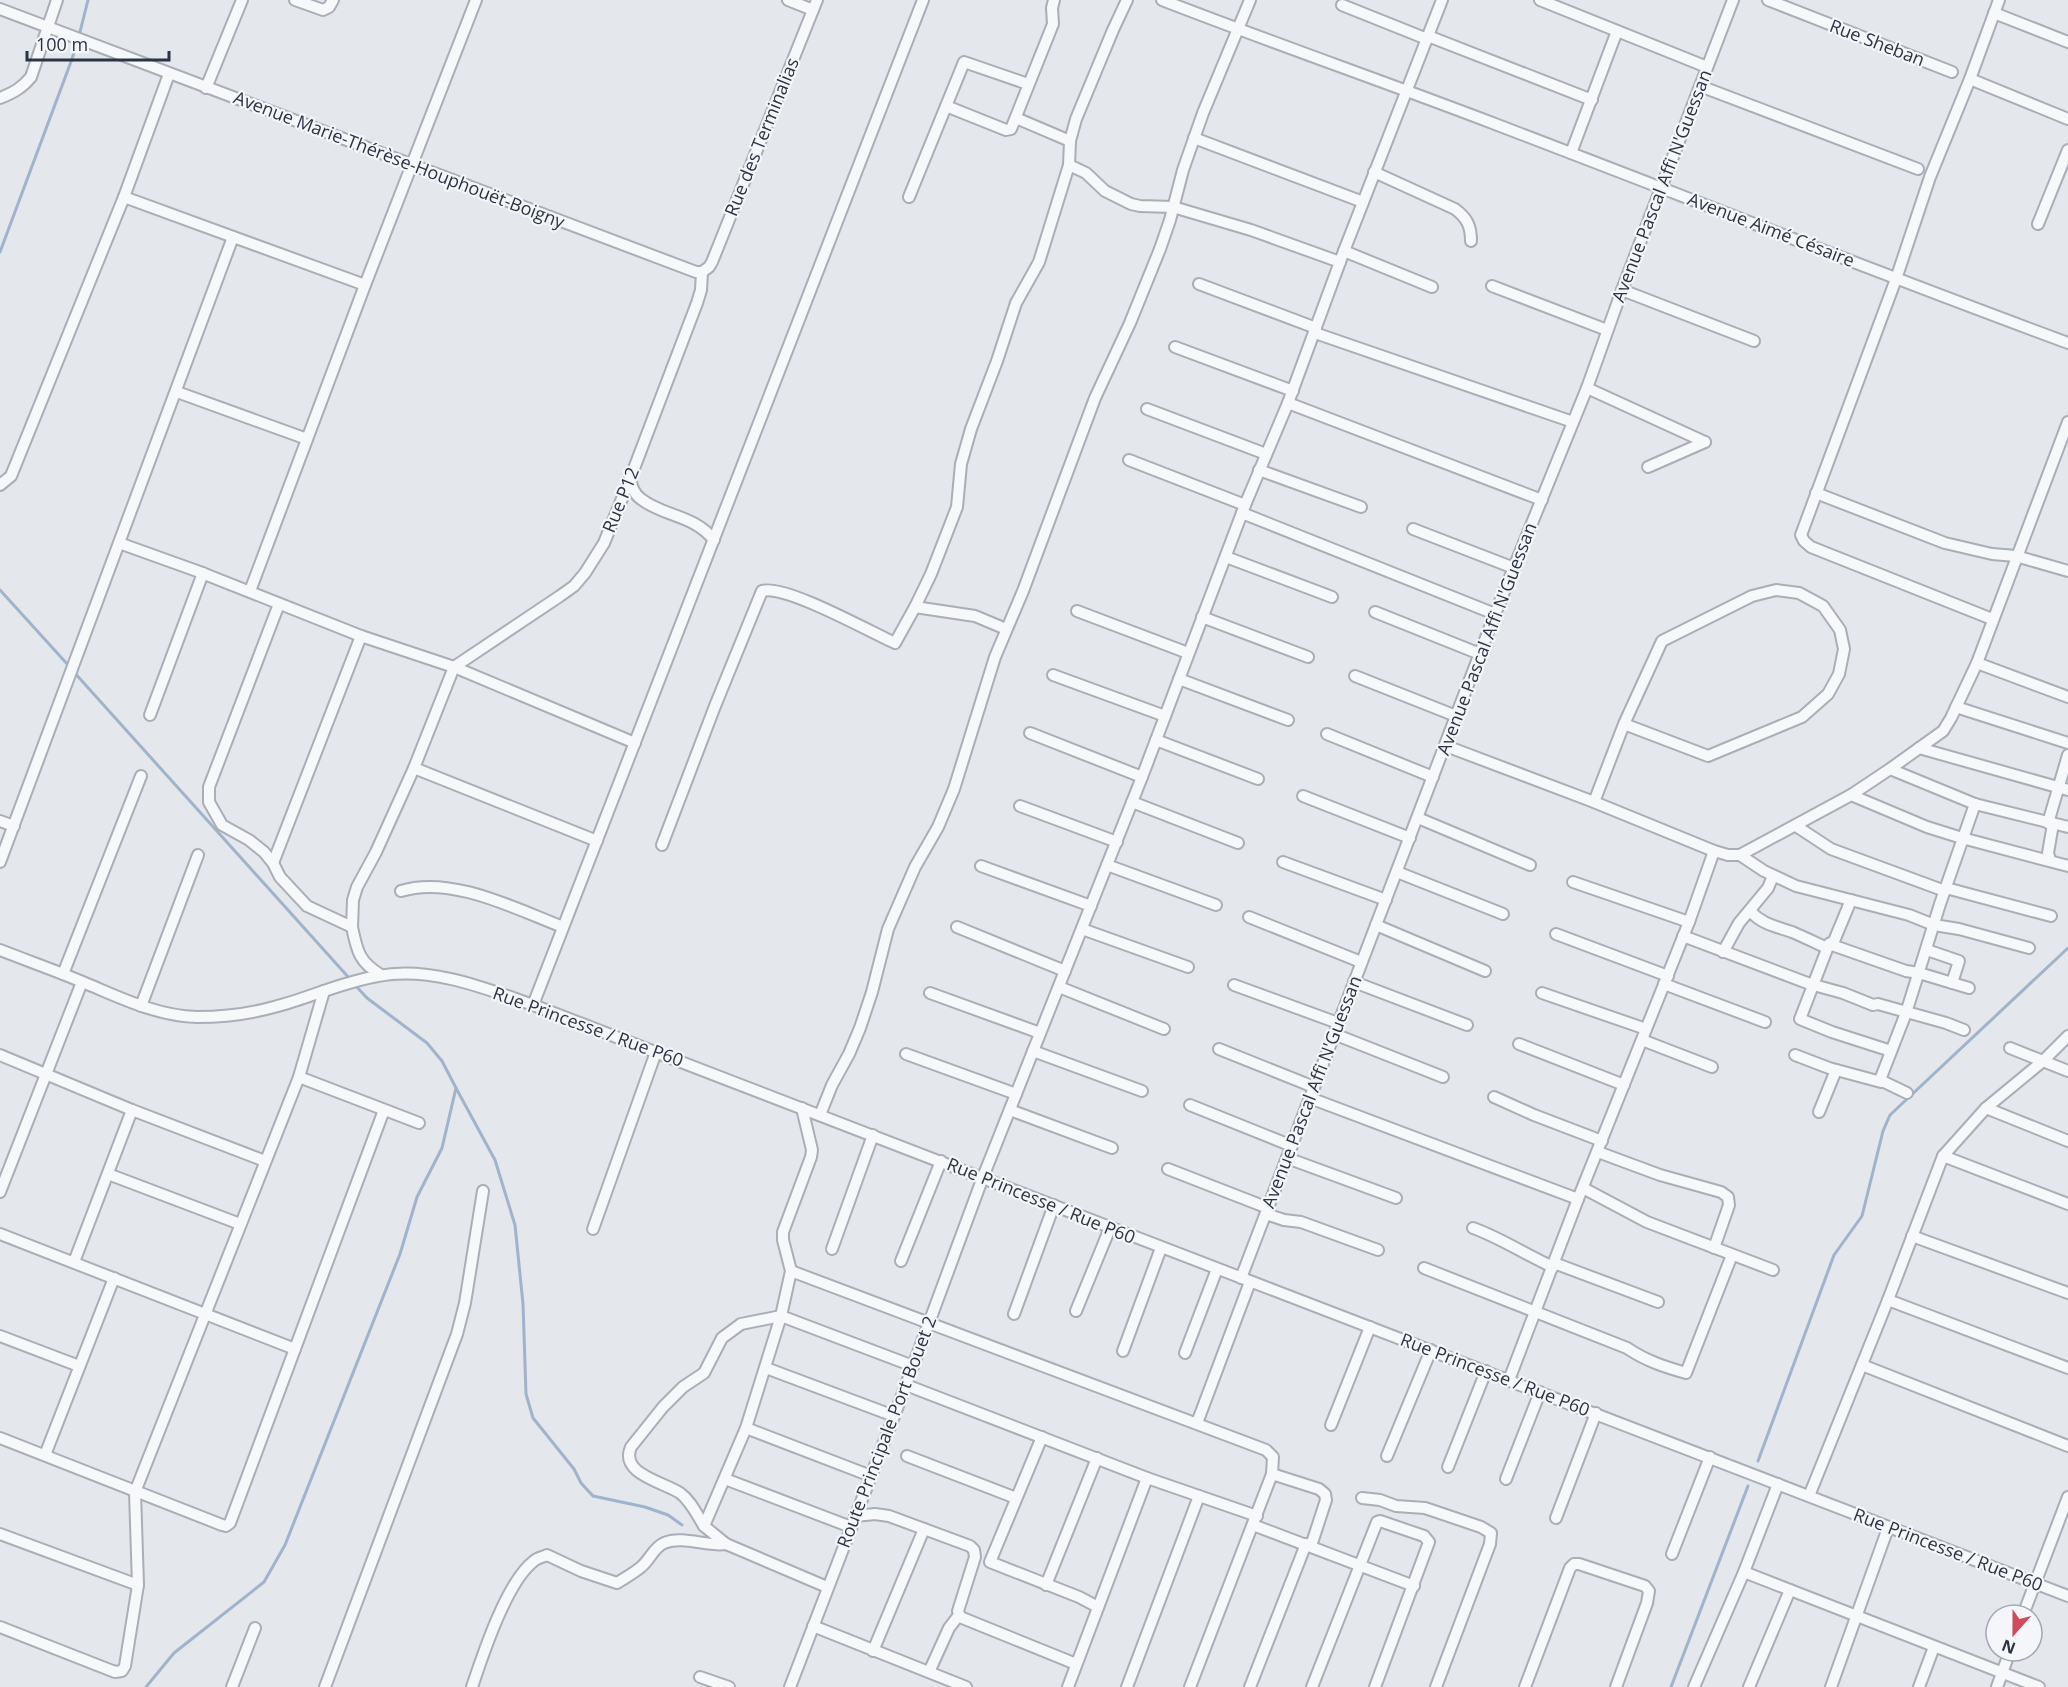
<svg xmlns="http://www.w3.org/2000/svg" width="2068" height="1687" font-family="'Open Sans',sans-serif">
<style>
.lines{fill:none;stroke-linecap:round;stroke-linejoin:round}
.stream{stroke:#9fb4cc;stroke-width:3}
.minor-casing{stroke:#a9aeb7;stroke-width:14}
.minor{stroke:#f7f8fa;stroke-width:10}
.labels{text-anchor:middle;stroke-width:4.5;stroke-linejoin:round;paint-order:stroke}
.street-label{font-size:18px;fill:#2b3445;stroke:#f4f6f9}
</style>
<rect width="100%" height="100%" fill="#e4e7ec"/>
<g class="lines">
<g class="stream">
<path d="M79,36l9,-36"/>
<path d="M0,252l72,-193 5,-17"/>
<path d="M0,590l69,76"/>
<path d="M73,671l277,308"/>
<path d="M456,1088l39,72 20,65 8,79 3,90 7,24 41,51 7,14 12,13 52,11 23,8 14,10"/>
<path d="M1758,1461l76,-206 28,-39 21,-85 7,-16 178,-167"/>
<path d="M146,1687l28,-34 90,-71 21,-37 115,-291 17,-57 25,-49 14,-60 -14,-27 -15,-18 -60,-45 -13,-14"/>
<path d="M1671,1687l77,-201"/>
</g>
<defs>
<g id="minor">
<path d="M295,0l28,10 6,-3 4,-7"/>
<path d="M788,0l25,10"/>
<path d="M1162,0c111,43 223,82 333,124 191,73 381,148 573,219"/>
<path d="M1540,0l167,67"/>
<path d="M1768,0l184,72"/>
<path d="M1342,5l85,34"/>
<path d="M0,9l696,263h6"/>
<path d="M1994,13l74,29"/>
<path d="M1428,36l164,64"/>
<path d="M1970,79l98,40"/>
<path d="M1700,86l218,83"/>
<path d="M206,88l36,-88"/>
<path d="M0,98c13,-5 22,-10 31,-21l26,-77"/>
<path d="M946,106l60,24 5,-1 42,-105 -1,-16 2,-8"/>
<path d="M1016,118l54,23"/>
<path d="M1194,138l169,64"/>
<path d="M1571,153l46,-122"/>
<path d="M1069,165l17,8 19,18 26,13 9,2 33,1 78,23 89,32"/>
<path d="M1374,172l81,37c12,9 16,17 16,32"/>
<path d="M124,197l241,88"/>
<path d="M909,197l55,-135 64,22"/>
<path d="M2038,224l30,-74"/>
<path d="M1344,251l88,36"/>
<path d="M702,272l7,-5 3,-5 105,-262"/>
<path d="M1199,284l117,44"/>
<path d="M1492,286l115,44"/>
<path d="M1622,290l132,51"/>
<path d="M1315,333l258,89"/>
<path d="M1175,347l118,44"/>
<path d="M1587,388l118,54"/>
<path d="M177,392l130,47"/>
<path d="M1288,403l254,97"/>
<path d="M1147,409l119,45"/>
<path d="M1129,460l116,45"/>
<path d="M1648,467l57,-25"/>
<path d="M1259,470l102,37"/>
<path d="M630,479c2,8 4,15 11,20 23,18 52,15 73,41"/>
<path d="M0,485l11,-9 113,-279 45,-123"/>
<path d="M1816,493l129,50 47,11 24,2 52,15"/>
<path d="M1242,513l253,101"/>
<path d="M1413,529l101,39"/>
<path d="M119,543l78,28 164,65 93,31 181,76"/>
<path d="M1226,557l106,40"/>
<path d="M250,591l115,-306 111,-285"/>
<path d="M279,604l-70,183v15l13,23 27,15 15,12 9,11 7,14 27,29 45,21c5,24 7,35 29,48"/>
<path d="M915,607l60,9 31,13"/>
<path d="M1077,611l111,42"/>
<path d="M1375,612l105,42"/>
<path d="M1202,617l106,40"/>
<path d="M1992,619l-181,-72 -7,-6 -3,-6 95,-256 34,-102 40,-98 29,-79"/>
<path d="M1977,663l91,34"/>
<path d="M454,667l106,-71 14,-10 11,-13 19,-30 26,-64 67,-176 4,-13 1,-18"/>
<path d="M1053,675l112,41"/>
<path d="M1355,676l101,40"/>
<path d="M1179,679l109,41"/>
<path d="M1956,707l112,36"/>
<path d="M150,715l53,-142"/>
<path d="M1030,733l112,44"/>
<path d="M1327,734l106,43"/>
<path d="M1156,740l102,39"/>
<path d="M1446,746l148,56 120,49 14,4h12l111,-60 39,-26 53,-38 8,-13 26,-55 91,-241"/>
<path d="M1919,748l149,42"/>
<path d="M414,768l183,73"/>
<path d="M1890,769l85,35 93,23"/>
<path d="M1851,795l76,32 35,11 106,28"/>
<path d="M1303,796l107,42"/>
<path d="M1132,802l106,41"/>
<path d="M1594,802l30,-78 38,-83 90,-45 24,-6 23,3 24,13 17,24 4,19 -5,25 -11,20 -26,23 -94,39 -84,-32"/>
<path d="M1020,806l97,36"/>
<path d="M1418,818l112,47"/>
<path d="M0,821l14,5"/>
<path d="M2048,823l20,-68"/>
<path d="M1796,826l35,23 114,42"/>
<path d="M662,845l53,-139 47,-115c23,-7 108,41 133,52l20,-36 16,-33 26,-67 4,-43 10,-35 26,-68 19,-58 23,-41 30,-97 1,-24 6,-22 37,-89 14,-30"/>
<path d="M1740,855l24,16 32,15 113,29 25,10 25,4 70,19"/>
<path d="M2050,860l-2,-7 5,-29"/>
<path d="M0,862l233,-625"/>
<path d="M1283,862l103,38"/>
<path d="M273,863l88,-227"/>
<path d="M1107,865l109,40"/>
<path d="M981,866l110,40"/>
<path d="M1397,872l106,42"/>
<path d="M1573,882l116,40"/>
<path d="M1946,888l105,28"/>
<path d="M401,891c50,-16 115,18 162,36"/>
<path d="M1851,900l-17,41 -5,3 -29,75 32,13 59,19"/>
<path d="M1750,911c13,14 25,15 42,21 12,5 24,11 35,16"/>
<path d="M1249,917l112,45"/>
<path d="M1376,925l109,46"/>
<path d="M352,927l1,-27 4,-13 19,-35 38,-84 40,-101"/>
<path d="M957,927l108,44"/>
<path d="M1082,929l106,38"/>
<path d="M1556,934l112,42"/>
<path d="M1683,936l127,48 33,9 30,12 5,-1 68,19 18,7"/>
<path d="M1829,944l77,27 13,2 50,15"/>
<path d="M0,950c28,11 57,21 85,33 36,15 72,33 112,34 26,0 52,-3 77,-10 35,-9 68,-25 104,-31 52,-10 107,12 155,29l1535,591"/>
<path d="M1927,950l32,11 -7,22"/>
<path d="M1723,952l16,-29 29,-35 5,-12"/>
<path d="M63,974l78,-198"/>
<path d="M1354,982l113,43"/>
<path d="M1664,984l101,38"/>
<path d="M1234,985l104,38"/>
<path d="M1059,987l105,42"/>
<path d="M930,993l110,40"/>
<path d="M1542,993l104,36"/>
<path d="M533,1005l390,-1005"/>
<path d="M141,1006l57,-151"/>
<path d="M1334,1034l109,43"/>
<path d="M1642,1040l70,27"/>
<path d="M1519,1044l105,41"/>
<path d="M2010,1048l58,23"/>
<path d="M1219,1049l95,38"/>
<path d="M1033,1051l109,40"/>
<path d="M906,1054l110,40"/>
<path d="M0,1055l132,55 133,51"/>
<path d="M1795,1055l34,13 52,14 1,-1"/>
<path d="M299,1077l120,46"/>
<path d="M1907,1093l-27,-13 26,-67 34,-109 35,-100"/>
<path d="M1494,1097l40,18 68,26"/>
<path d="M1310,1098l268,101"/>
<path d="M1190,1105l102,41"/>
<path d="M1986,1108l82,33"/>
<path d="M1010,1110l102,38"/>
<path d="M1819,1112l17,-42"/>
<path d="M820,1115l12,-30 17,-31 11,-26 12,-36 16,-63 27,-62 23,-40 16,-38 41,-132 28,-66 72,-193 35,-75 30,-74 10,-29 13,-50 20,-57 47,-113"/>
<path d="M1598,1152l62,23 61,17 7,5 1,8 -15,43"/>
<path d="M1943,1156l125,48"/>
<path d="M1287,1158l109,40"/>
<path d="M1168,1169l100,39"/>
<path d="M108,1174l132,50"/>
<path d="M1583,1188l64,34 126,48"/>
<path d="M0,1192l82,-210"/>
<path d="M1266,1214l18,6 17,2 77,28"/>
<path d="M1473,1228c28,10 53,27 80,39"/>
<path d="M593,1229l63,-177"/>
<path d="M0,1234l295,115"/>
<path d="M1912,1236l156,57"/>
<path d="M832,1249l41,-114"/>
<path d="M901,1261l40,-100"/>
<path d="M74,1262l58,-152"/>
<path d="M1554,1263l104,39"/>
<path d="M1424,1268l203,80c19,13 38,19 59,25l46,-118"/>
<path d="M791,1271l475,179 7,7 -1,17 -82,213"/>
<path d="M1241,1278l254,-664 92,-226 35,-98 111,-290"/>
<path d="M1888,1300l180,68"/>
<path d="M1076,1311l34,-83"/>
<path d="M1014,1314l40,-109"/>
<path d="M0,1336l79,30"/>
<path d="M1123,1351l38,-103"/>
<path d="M1185,1353l32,-84"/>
<path d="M1862,1365l206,81"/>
<path d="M766,1368l128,48"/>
<path d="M1509,1380l69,-181 111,-277 25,-71"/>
<path d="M906,1385l241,93 110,38"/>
<path d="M1197,1423l53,-141"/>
<path d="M1331,1425l39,-98"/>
<path d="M746,1428l125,48"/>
<path d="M1042,1437l-52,125 89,35 19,10"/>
<path d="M0,1438l222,87 4,1 4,-3 154,-413"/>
<path d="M45,1455l69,-177"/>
<path d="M907,1456l109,42"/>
<path d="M1387,1456l44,-106"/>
<path d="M1448,1467l38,-96"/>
<path d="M1272,1474l47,15 6,5 1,6 -15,46"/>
<path d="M725,1479l126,48"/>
<path d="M1506,1479l34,-87"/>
<path d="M1809,1496l79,-196 55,-144 43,-48 57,-47 25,-25"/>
<path d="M1362,1498l18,2 16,6 29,2 56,19 10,6 -1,11 -54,143"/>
<path d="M855,1516l20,-2 14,2 81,30 4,4 1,7 -17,54 2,6 116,47"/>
<path d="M1556,1518l40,-105"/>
<path d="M1253,1525l161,61"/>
<path d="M704,1526c-7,-11 -13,-25 -24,-33 -16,-11 -61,-19 -49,-46l32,-40 20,-20 21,-14 18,-35 19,-14 40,-8 132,50"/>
<path d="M0,1534l138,51"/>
<path d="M726,1544l101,43"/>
<path d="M1672,1554l38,-97"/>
<path d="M1744,1572l295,115"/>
<path d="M1046,1585l51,-127"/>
<path d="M2023,1615l45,-118"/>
<path d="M813,1626l153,61"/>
<path d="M0,1627l115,45 7,-1 3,-5 13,-81 -3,-93 164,-415 25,-86"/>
<path d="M873,1651l51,-122"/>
<path d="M929,1672l20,-44 10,-13"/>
<path d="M700,1677l29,10"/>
<path d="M232,1687l23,-59"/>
<path d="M325,1687l132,-353 8,-31 18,-112"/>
<path d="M472,1687c11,-33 35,-106 62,-126 3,-3 9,-4 13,-6l34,16 36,12c8,-5 17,-10 24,-16 9,-7 12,-19 23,-24 19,-8 43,4 62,1l-22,-18 42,-98 35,-112 10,-45 -8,-31v-8l28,-75 1,-7 -10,-42"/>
<path d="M790,1687l116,-302 77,-208 159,-400 103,-272 43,-102 56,-152 98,-251"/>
<path d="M1068,1687l79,-209"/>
<path d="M1127,1687l72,-191"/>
<path d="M1250,1687l56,-143"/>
<path d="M1312,1687l65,-165 3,-1 44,15 5,6 -54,145"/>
<path d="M1525,1687l45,-119 4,-4h5l66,22 4,5 -2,12 -31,84"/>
<path d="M1694,1687l50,-115 34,-88"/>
<path d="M1749,1687l41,-97"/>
<path d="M1831,1687l57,-159"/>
<path d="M1919,1687l15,-40"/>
<path d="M1997,1687l13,-36"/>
</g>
</defs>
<use href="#minor" class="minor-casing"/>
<use href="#minor" class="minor"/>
</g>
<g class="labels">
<g class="street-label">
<text transform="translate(1877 43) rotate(21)" y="6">Rue Sheban</text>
<text transform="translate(762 137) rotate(-68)" y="6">Rue des Terminalias</text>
<text transform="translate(399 160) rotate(21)" y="6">Avenue Marie-Thérèse-Houphouët-Boigny</text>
<text transform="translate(1662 186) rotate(-69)" y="6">Avenue Pascal Affi N'Guessan</text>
<text transform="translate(1771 230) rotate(21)" y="6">Avenue Aimé Césaire</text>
<text transform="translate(621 500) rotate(-68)" y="6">Rue P12</text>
<text transform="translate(1487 639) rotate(-69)" y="6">Avenue Pascal Affi N'Guessan</text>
<text transform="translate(588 1027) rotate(20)" y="6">Rue Princesse / Rue P60</text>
<text transform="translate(1312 1092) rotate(-69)" y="6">Avenue Pascal Affi N'Guessan</text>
<text transform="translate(1041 1201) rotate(22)" y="6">Rue Princesse / Rue P60</text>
<text transform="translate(1495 1375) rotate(21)" y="6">Rue Princesse / Rue P60</text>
<text transform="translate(887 1432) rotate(-69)" y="6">Route Principale Port Bouet 2</text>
<text transform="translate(1948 1550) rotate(21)" y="6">Rue Princesse / Rue P60</text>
</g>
</g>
<g transform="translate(2014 1633) rotate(201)"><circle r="28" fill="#f4f6f9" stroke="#a4a8b1" stroke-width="1.5"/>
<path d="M0-4.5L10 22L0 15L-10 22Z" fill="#d1495b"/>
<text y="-9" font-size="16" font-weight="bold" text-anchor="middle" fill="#2b3445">N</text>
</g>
<path d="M27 51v9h142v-9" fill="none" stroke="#2b3445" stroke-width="3"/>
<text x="36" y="51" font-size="18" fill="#2b3445" stroke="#f4f6f9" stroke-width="4.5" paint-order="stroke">100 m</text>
</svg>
